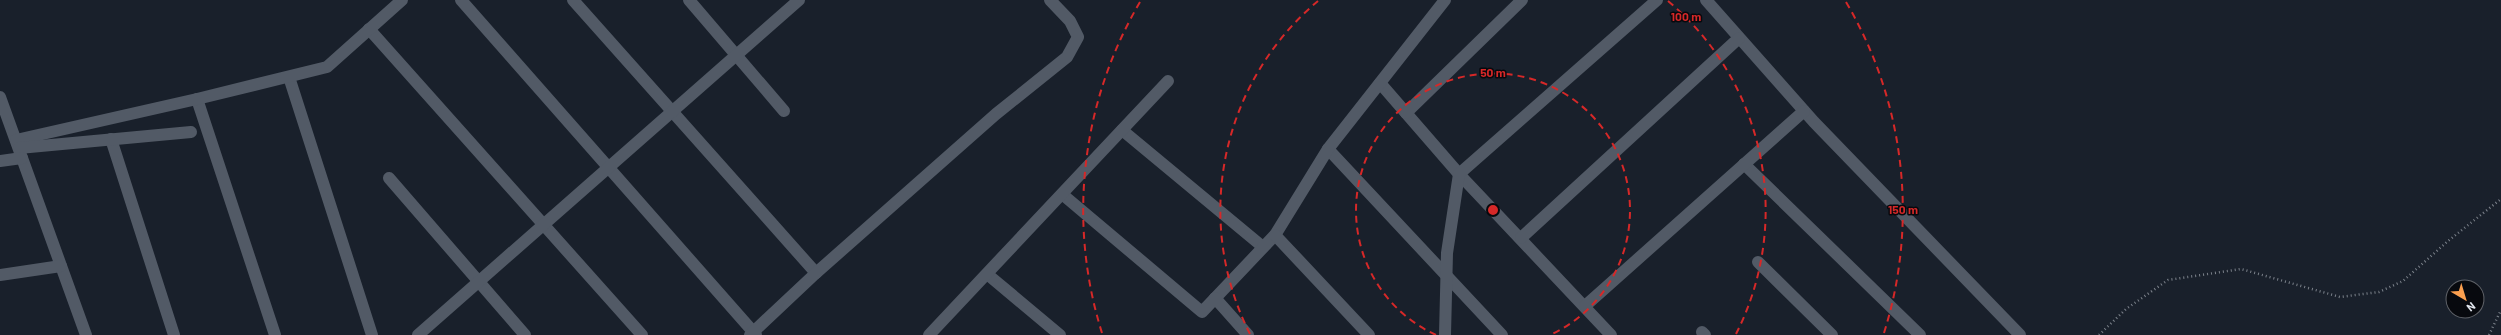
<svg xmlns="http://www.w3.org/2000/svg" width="2501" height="335" font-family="Barlow,sans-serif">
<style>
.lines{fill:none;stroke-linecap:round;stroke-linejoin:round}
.path{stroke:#7c828b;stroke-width:2.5;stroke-dasharray:1 3;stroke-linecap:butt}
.minor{stroke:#525a66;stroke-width:12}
.ring{fill:none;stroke:#d62828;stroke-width:2;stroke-dasharray:7 5}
.centre{fill:#d62828;stroke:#07090e;stroke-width:2}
.ring-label{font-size:12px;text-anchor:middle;font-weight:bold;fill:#d62828;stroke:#07090e;stroke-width:3;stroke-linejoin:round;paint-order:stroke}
</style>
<rect width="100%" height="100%" fill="#19202b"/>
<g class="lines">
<g class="path">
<path d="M2099,335l27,-26 42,-29 73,-11 99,28 39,-5 24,-11 45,-40 53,-42"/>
<path d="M2489,335l12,-25"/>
</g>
<g class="minor">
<path d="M461,0l295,335"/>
<path d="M573,0l243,273"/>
<path d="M689,0l95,111"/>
<path d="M1706,0l108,122 206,213"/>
<path d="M369,29l273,306"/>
<path d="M289,77l83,258"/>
<path d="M1380,83l79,91 152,161"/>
<path d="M0,97l86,238"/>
<path d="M197,99l78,236"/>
<path d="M1406,113l116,-113"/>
<path d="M1122,130l141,117"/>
<path d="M111,139l63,196"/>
<path d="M16,140l181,-41 130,-32 75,-67"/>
<path d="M19,148l172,-16"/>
<path d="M1328,149l174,186"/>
<path d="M0,161l22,-3"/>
<path d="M1744,164l176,171"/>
<path d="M389,178l136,157"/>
<path d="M1062,194l140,118 73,-77 53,-86 117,-149"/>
<path d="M1275,235l94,100"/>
<path d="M1521,238l218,-200"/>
<path d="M1758,262l74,73"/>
<path d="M987,274l73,61"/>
<path d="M0,275l61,-9"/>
<path d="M1215,298l33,37"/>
<path d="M1585,306l219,-195"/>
<path d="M1702,332l3,3"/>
<path d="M418,335l381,-335"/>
<path d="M750,335l66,-62 180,-159 71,-57 11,-20 -8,-16 -20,-21"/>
<path d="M929,335l239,-254"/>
<path d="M1445,335l2,-82 12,-79 198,-174"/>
</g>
</g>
<g class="ring">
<path d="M1436 335A137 137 0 1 1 1550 335"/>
<path d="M1250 334A273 273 0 0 1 1318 1M1668 1A273 273 0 0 1 1736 334"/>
<path d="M1102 333A410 410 0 0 1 1140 2M1846 2A410 410 0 0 1 1884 333"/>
</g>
<circle cx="1493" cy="210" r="6" class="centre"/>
<g class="ring-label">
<text x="1686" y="21">100 m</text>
<text x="1493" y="77">50 m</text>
<text x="1903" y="214">150 m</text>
</g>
<g transform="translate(2465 299) rotate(142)"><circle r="19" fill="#07090e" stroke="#5f6268"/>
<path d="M0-3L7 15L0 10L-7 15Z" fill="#fa9f4f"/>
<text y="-6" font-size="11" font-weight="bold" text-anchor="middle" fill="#e2e7ef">N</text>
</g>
</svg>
